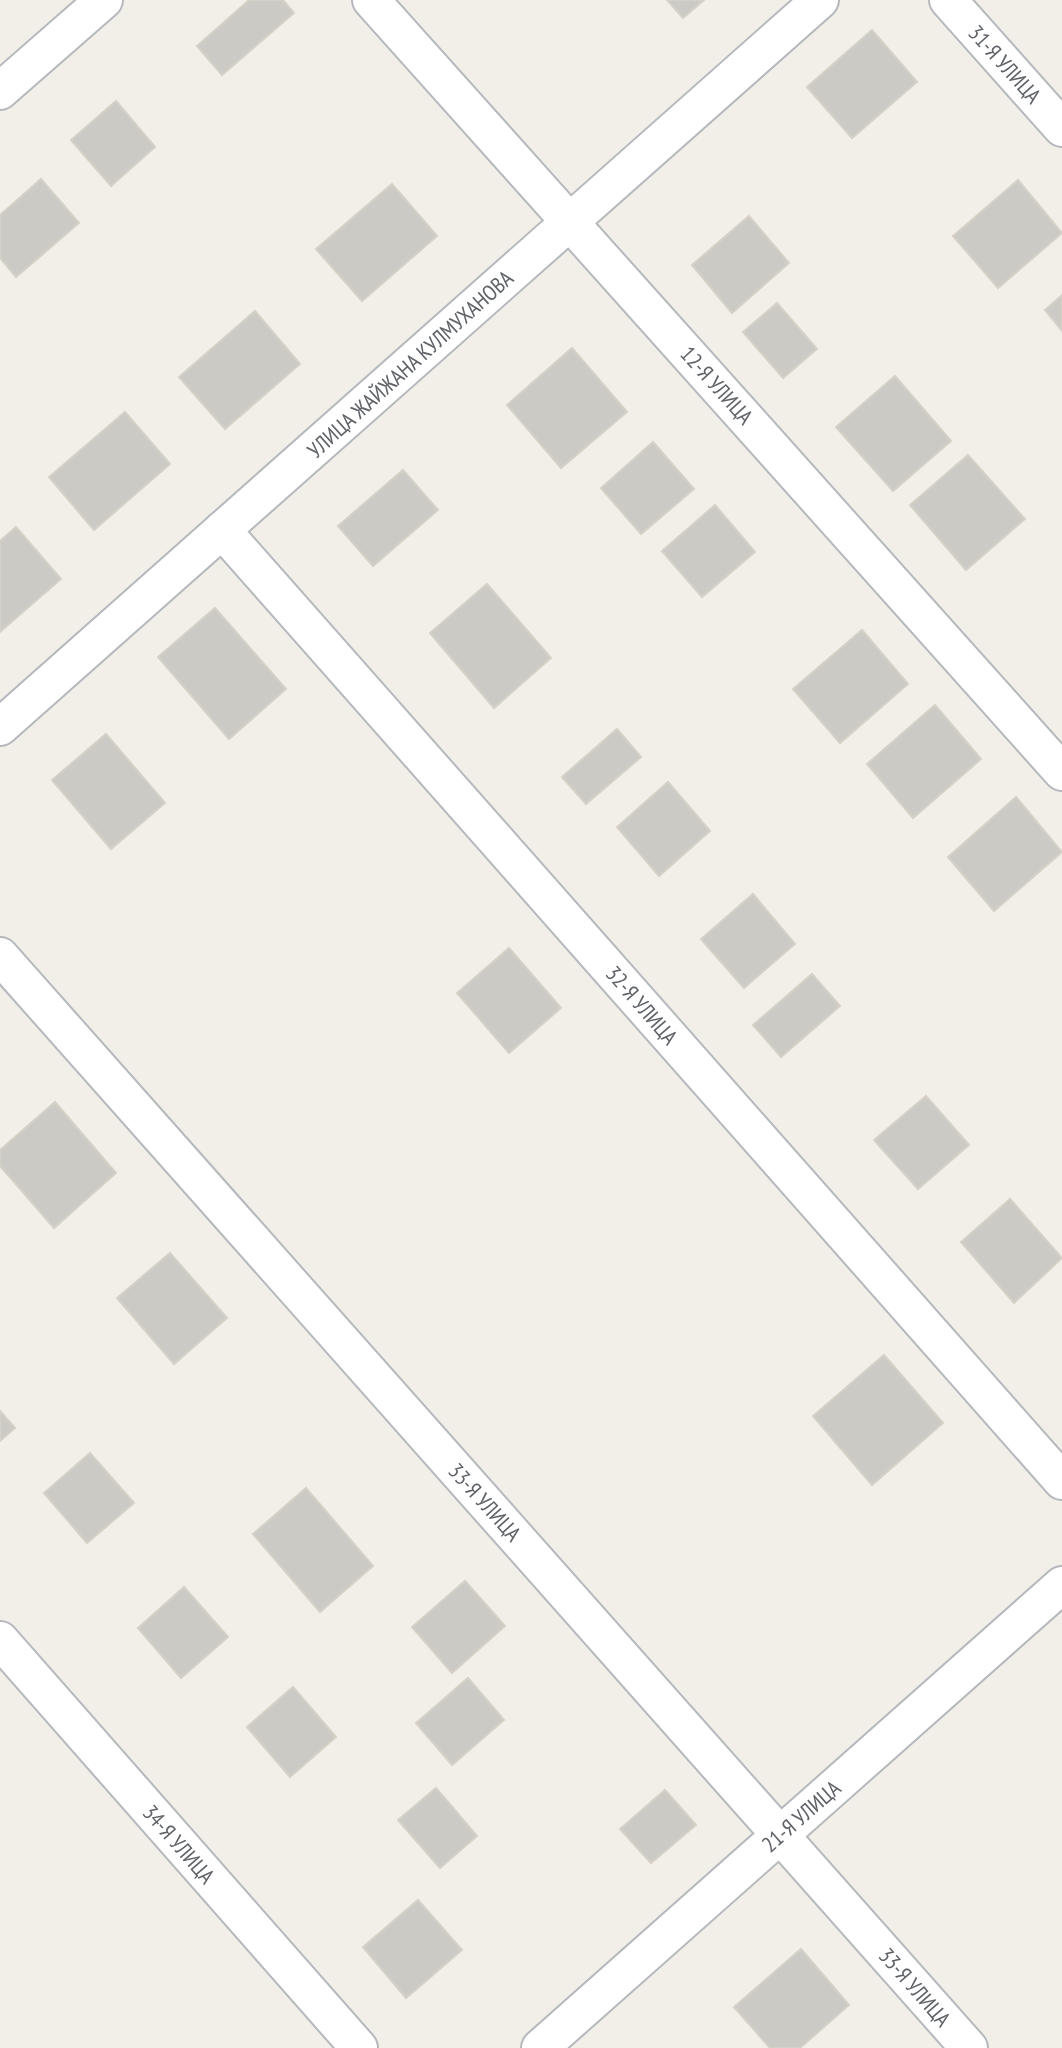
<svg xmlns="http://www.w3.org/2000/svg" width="1062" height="2048" font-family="'PT Sans Narrow',sans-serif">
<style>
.building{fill:#cccac5;stroke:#d6d1c6;stroke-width:2}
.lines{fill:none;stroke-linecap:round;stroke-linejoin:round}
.minor-casing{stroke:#b5b8bc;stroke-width:40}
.minor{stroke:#fff;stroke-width:36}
.labels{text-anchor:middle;stroke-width:6;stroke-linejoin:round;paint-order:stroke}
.street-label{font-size:22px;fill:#5f6368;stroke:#fff}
</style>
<rect width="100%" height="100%" fill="#f1efe8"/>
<g class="building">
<path d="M249,0h34l11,13 -72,62 -25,-29z"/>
<path d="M667,0h37l-21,18z"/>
<path d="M872,30l45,52 -65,56 -45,-51z"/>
<path d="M116,101l39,46 -44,39 -40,-46z"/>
<path d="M41,179l38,44 -63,54 -16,-19v-43z"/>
<path d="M1018,180l44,53 -64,55 -45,-52z"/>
<path d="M392,184l45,52 -75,65 -46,-52z"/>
<path d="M749,216l40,47 -57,50 -40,-48z"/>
<path d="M1062,295v36l-17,-21z"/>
<path d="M777,303l40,46 -34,29 -40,-46z"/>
<path d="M255,311l45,53 -75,65 -46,-52z"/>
<path d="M572,348l55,64 -66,56 -54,-63z"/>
<path d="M895,376l56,65 -58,50 -57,-64z"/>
<path d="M125,412l45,52 -76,66 -45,-53z"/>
<path d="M653,442l41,47 -53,45 -40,-46z"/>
<path d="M968,455l57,64 -59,51 -56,-65z"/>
<path d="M403,470l35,40 -65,56 -35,-40z"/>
<path d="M715,505l40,47 -53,45 -40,-46z"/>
<path d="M16,527l45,52 -61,53v-91z"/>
<path d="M487,584l64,74 -57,50 -64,-75z"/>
<path d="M215,608l71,81 -57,50 -71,-82z"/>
<path d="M862,630l46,54 -68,59 -47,-54z"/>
<path d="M935,705l46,54 -68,59 -46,-54z"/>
<path d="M617,729l24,28 -55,47 -24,-27z"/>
<path d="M106,734l59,69 -54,46 -59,-69z"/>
<path d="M668,782l42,49 -51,45 -42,-49z"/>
<path d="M1016,797l46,55 -68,59 -46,-54z"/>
<path d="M753,894l42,50 -51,44 -43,-49z"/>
<path d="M509,948l52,60 -52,45 -52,-60z"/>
<path d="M812,974l28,32 -59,51 -28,-32z"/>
<path d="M926,1096l43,49 -51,44 -44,-49z"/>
<path d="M55,1102l61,71 -62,55 -54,-62v-16z"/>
<path d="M1010,1199l52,59 -48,45 -53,-61z"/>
<path d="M170,1253l57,65 -53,46 -57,-66z"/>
<path d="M884,1355l59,68 -71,62 -59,-69z"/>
<path d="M0,1411l15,17 -15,13z"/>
<path d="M90,1453l44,50 -47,40 -43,-50z"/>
<path d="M306,1488l67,78 -53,46 -67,-78z"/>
<path d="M465,1581l40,45 -53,47 -40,-46z"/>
<path d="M184,1587l44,50 -47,41 -43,-50z"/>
<path d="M468,1678l36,42 -52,45 -36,-42z"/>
<path d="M293,1687l43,50 -46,40 -43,-50z"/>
<path d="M436,1788l41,48 -37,32 -42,-48z"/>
<path d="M665,1790l31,35 -45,38 -31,-34z"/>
<path d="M418,1900l44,50 -56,48 -43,-51z"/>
<path d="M801,1949l48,56 -49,43h-30l-36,-41z"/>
</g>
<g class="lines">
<defs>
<g id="minor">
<path d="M371,0l691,772"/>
<path d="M948,0l114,128"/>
<path d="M0,91l104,-91"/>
<path d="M222,530l840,951"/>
<path d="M0,727l820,-727"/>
<path d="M0,956l969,1092"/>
<path d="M0,1640l359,408"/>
<path d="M540,2048l522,-463"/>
</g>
</defs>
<use href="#minor" class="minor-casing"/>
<use href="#minor" class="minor"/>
</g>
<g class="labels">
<g class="street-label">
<text transform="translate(1005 64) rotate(48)" y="8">31-Я УЛИЦА</text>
<text transform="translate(410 364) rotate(-42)" y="8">УЛИЦА ЖАЙЖАНА КУЛМУХАНОВА</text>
<text transform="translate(717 385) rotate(48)" y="8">12-Я УЛИЦА</text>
<text transform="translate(642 1005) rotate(49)" y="8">32-Я УЛИЦА</text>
<text transform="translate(485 1502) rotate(48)" y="8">33-Я УЛИЦА</text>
<text transform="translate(801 1816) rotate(-41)" y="8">21-Я УЛИЦА</text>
<text transform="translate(179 1844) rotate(49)" y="8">34-Я УЛИЦА</text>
<text transform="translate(915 1987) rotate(49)" y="8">33-Я УЛИЦА</text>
</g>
</g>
</svg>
